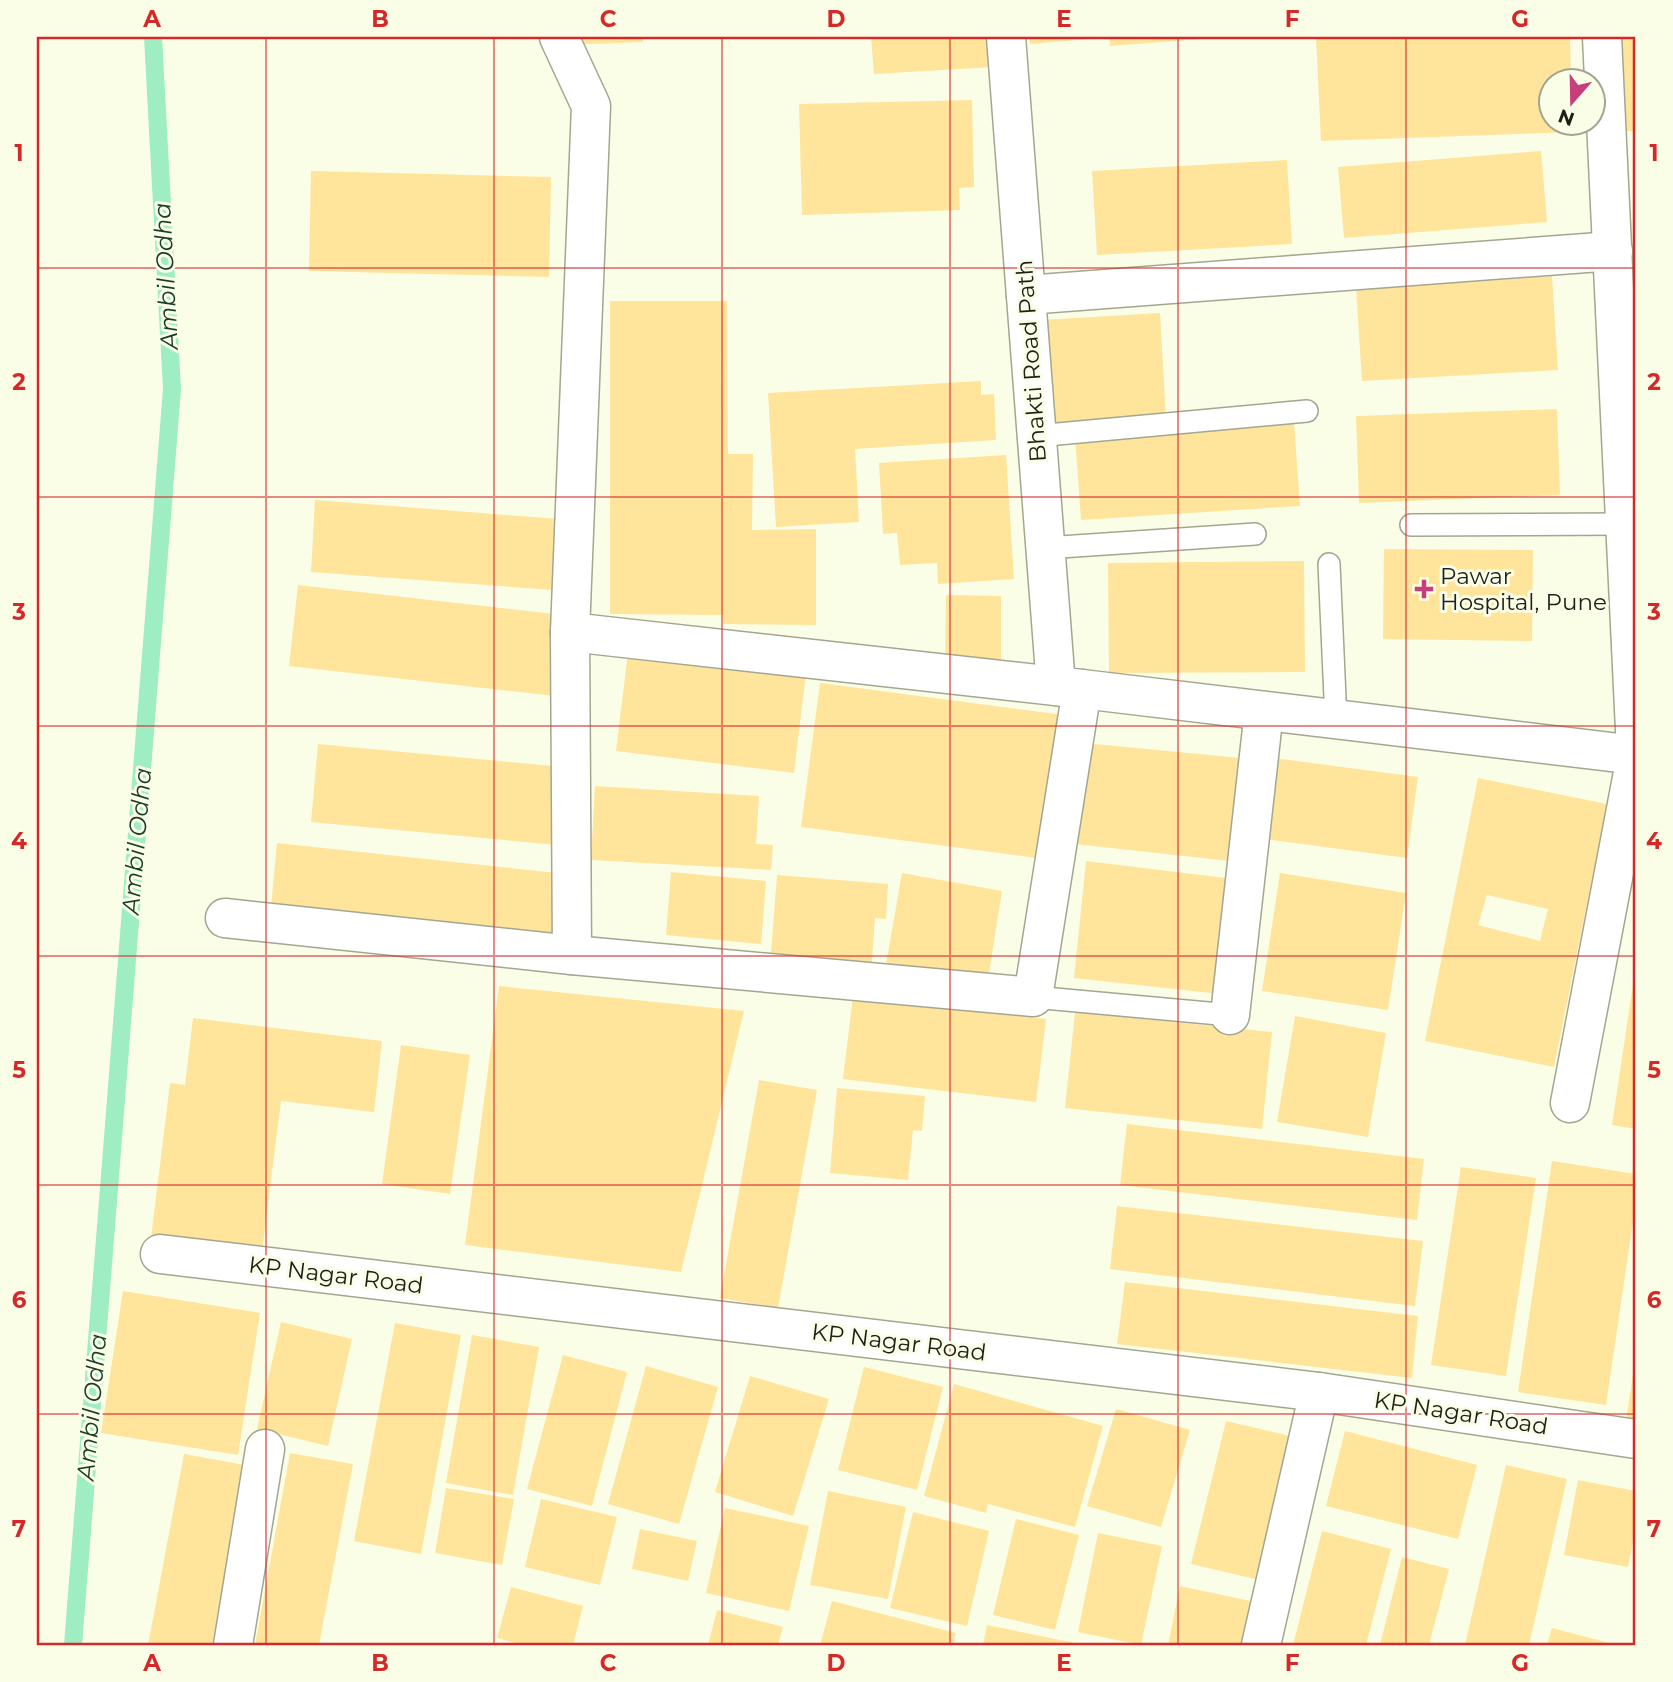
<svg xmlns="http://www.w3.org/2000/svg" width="1673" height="1682" font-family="Montserrat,sans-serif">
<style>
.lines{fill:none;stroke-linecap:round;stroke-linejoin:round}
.stream{stroke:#9eedc3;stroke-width:18}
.building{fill:#ffe49b;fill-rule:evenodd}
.lane-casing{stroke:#a3a690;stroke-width:24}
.street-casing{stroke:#a3a690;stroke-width:41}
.lane{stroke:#fff;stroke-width:21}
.street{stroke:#fff;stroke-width:38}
.grid{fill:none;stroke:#d62828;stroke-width:2;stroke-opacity:0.55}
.poi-dot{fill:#c63e7b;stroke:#fbfee7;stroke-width:2.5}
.labels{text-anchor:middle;stroke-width:6;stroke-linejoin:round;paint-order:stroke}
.street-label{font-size:23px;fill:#1e1f17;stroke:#fbfee7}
.poi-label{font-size:23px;fill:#1e1f17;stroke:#fbfee7;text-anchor:start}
.water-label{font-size:24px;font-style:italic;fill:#183b2a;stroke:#fbfee7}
.neatline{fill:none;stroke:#d62828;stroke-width:2.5}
.grid-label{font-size:23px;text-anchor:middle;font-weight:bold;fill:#d62828}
</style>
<rect width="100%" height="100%" fill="#fbfee7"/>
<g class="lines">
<path class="stream" d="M73,1645l99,-1256 -19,-352"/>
</g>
<g class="building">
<path d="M564,37h79v5l-79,3z"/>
<path d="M871,37h121l2,30 -120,7z"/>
<path d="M1029,37h60v2l-59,5z"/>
<path d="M1109,37h91v2l-90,7z"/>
<path d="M1316,37h254l1,43h-21v42h23l1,10 -253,9z"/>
<path d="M1615,37h21v94h-18z"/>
<path d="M972,100l2,87 -15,1 1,22 -158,5 -3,-111z"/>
<path d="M1541,151l6,71 -203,16 -6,-71z"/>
<path d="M1287,160l5,84 -195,11 -5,-84z"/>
<path d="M311,171l240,6 -2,100 -240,-6z"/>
<path d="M1552,276l6,94 -196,11 -6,-93z"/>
<path d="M610,301h117l1,153h25l-1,76 64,-1v96l-93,-1v-9l-113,-1z"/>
<path d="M1160,313l6,105 -119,6 -5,-104z"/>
<path d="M981,381v14l13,-1 2,46 -141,9 4,73 -83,5 -8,-134z"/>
<path d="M1557,409l3,86 -201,8 -3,-87z"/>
<path d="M1294,423l6,83 -219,14 -6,-83z"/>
<path d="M1006,455l8,124 -76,5 -1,-21 -37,2 -3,-32 -14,1 -4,-71z"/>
<path d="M315,500l256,20 -5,71 -255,-19z"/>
<path d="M1384,549l149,1 -1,91 -149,-2z"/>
<path d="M1304,561l1,111 -196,1 -1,-110z"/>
<path d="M298,585l265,30 -8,81 -266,-30z"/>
<path d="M946,595l55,1v71l-56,1z"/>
<path d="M629,644l178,21 -13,108 -178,-22z"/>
<path d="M820,683l243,32 -19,144 -243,-32z"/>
<path d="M1084,743l157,15 -12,103 -163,-18z"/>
<path d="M318,744l245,23 -6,78 -246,-23z"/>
<path d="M1274,758l144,19 -11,81 -143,-19z"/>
<path d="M1478,778l129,26 -53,263 -129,-26zM1487,895l61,14 -8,32 -62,-16z"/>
<path d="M595,786l164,10 -3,48 17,1 -2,25 -180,-10z"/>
<path d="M277,843l280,30 1,64 -287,-30z"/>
<path d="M1086,861l148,18 -14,115 -146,-16z"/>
<path d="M671,872l95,9 -5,63 -95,-9z"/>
<path d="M902,873l100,18 -14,89 -103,-10z"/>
<path d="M1280,873l126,20 -18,117 -126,-19z"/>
<path d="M777,875l111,9 -2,35 -11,-1 -4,56 -101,-9z"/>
<path d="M1635,971h1v158l-24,-4z"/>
<path d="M499,986l245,25 -63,261 -216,-27z"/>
<path d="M853,996l193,23 -10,83 -193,-23z"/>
<path d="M1075,1012l197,20 -10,97 -197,-21z"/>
<path d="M1295,1016l91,17 -18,104 -91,-15z"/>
<path d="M193,1018l189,23 -8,71 -93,-11 -19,151 -111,-14 19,-155 15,2z"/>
<path d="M401,1045l69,10 -20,139 -68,-10z"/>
<path d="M759,1080l58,10 -39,218 -58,-10z"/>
<path d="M837,1088l88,8 -3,35 -9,-1 -5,50 -78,-7z"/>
<path d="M1127,1124l297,35 -7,61 -297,-35z"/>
<path d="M1552,1161l84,13v27l-30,204 -88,-13z"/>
<path d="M1461,1167l75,11 -30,198 -75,-11z"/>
<path d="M1117,1206l306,35 -8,65 -305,-37z"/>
<path d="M1125,1282l293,34 -6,62 -295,-34z"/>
<path d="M123,1291l137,22 -22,142 -137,-22z"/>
<path d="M281,1322l71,17 -24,107 -71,-17z"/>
<path d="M395,1323l66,12 -40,219 -67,-13z"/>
<path d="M472,1335l67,12 -26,148 -67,-12z"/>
<path d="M563,1355l64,17 -35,134 -65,-17z"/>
<path d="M1635,1361h1v68l-11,-2z"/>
<path d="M646,1366l72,21 -39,137 -71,-20z"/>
<path d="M864,1367l79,20 -26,103 -79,-20z"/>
<path d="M750,1376l79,23 -36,117 -78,-24z"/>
<path d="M954,1384l149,42 -28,101 -87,-23 -2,9 -62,-17z"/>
<path d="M1116,1409l74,21 -29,97 -74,-21z"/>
<path d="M1226,1421l68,16 -35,143 -68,-16z"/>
<path d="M1345,1431l132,34 -19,74 -132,-33z"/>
<path d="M290,1453l63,11 -34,181h-64z"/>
<path d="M184,1454l61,11 -33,180h-64z"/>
<path d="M1506,1465l61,14 -38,166h-64z"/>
<path d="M1578,1480l58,11v34l-8,42 -64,-12z"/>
<path d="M446,1488l68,11 -12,66 -67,-12z"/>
<path d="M828,1491l78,16 -18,92 -78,-14z"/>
<path d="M541,1499l76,18 -17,68 -75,-18z"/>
<path d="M725,1508l84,18 -20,85 -83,-18z"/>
<path d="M913,1512l76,19 -22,95 -77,-18z"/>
<path d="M1016,1519l63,16 -24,95 -62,-15z"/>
<path d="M640,1529l57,12 -9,40 -56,-12z"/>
<path d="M1322,1531l69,18 -25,96h-73z"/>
<path d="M1098,1533l64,13 -21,99 -63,-13z"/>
<path d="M1402,1557l47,12 -20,76h-49z"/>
<path d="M1180,1586l75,16 -9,43h-78z"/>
<path d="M511,1587l72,19 -10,39h-50l-26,-7z"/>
<path d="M832,1601l124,32 -3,12h-133z"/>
<path d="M717,1610l66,17 -5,18h-70z"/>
<path d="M987,1625l93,19 -1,1h-96z"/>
<path d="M1552,1628l61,16v1h-66z"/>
</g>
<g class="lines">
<defs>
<g id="lane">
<path d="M1036,436l271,-25"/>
<path d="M1411,525l214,-1"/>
<path d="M1045,548l210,-14"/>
<path d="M1329,564l7,156"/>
<path d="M1033,997l197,18"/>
</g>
<g id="street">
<path d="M559,37l32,69 -21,526 2,323"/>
<path d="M1006,37l50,649"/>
<path d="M1602,37l34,714"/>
<path d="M1026,295l587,-44"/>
<path d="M570,632l512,57 554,66"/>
<path d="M225,918l347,37 461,42 49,-308"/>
<path d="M1230,1015l34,-304"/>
<path d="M1570,1103l66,-346"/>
<path d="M160,1254l1159,138 317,47"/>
<path d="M233,1645l32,-196"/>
<path d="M1261,1645l58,-253"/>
</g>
</defs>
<use href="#lane" class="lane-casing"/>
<use href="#street" class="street-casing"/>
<use href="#lane" class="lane"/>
<use href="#street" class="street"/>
</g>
<path class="grid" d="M266,37v1608M494,37v1608M722,37v1608M950,37v1608M1178,37v1608M1406,37v1608M37,268h1599M37,497h1599M37,726h1599M37,956h1599M37,1185h1599M37,1414h1599"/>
<path class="poi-dot" d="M1420.5 578.5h7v7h7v7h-7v7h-7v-7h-7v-7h7z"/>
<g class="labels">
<g class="street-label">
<text transform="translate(1031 361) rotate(-94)" y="8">Bhakti Road Path</text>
<text transform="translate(336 1275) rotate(7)" y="8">KP Nagar Road</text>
<text transform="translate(899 1342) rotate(7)" y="8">KP Nagar Road</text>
<text transform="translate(1461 1413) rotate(9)" y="8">KP Nagar Road</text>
</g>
<g class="poi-label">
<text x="1440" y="584">Pawar<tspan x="1440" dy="26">Hospital, Pune</tspan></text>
</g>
<g class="water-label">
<text transform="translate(166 276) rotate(-93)" y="8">Ambil Odha</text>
<text transform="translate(137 841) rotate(-85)" y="8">Ambil Odha</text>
<text transform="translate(92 1407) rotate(-85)" y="8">Ambil Odha</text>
</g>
</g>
<rect width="1673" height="1682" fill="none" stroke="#fbfee7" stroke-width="77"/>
<g transform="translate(1572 102) rotate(200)"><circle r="33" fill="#fbfee7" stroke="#a3a594" stroke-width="2"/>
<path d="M0-5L12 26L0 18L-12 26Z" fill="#c63e7b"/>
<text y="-10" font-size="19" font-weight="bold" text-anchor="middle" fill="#1e1f17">N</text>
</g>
<rect x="38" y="38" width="1596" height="1606" class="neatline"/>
<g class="grid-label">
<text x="152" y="27">A</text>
<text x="380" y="27">B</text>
<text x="608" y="27">C</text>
<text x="836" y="27">D</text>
<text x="1064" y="27">E</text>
<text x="1292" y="27">F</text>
<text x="1520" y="27">G</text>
<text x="19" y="161">1</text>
<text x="1654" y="161">1</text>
<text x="19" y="390">2</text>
<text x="1654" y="390">2</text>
<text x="19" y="620">3</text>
<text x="1654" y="620">3</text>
<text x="19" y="849">4</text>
<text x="1654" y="849">4</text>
<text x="19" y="1078">5</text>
<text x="1654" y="1078">5</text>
<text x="19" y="1308">6</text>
<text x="1654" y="1308">6</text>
<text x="19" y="1537">7</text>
<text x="1654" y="1537">7</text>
<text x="152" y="1671">A</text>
<text x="380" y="1671">B</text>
<text x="608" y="1671">C</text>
<text x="836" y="1671">D</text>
<text x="1064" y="1671">E</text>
<text x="1292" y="1671">F</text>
<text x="1520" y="1671">G</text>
</g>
</svg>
